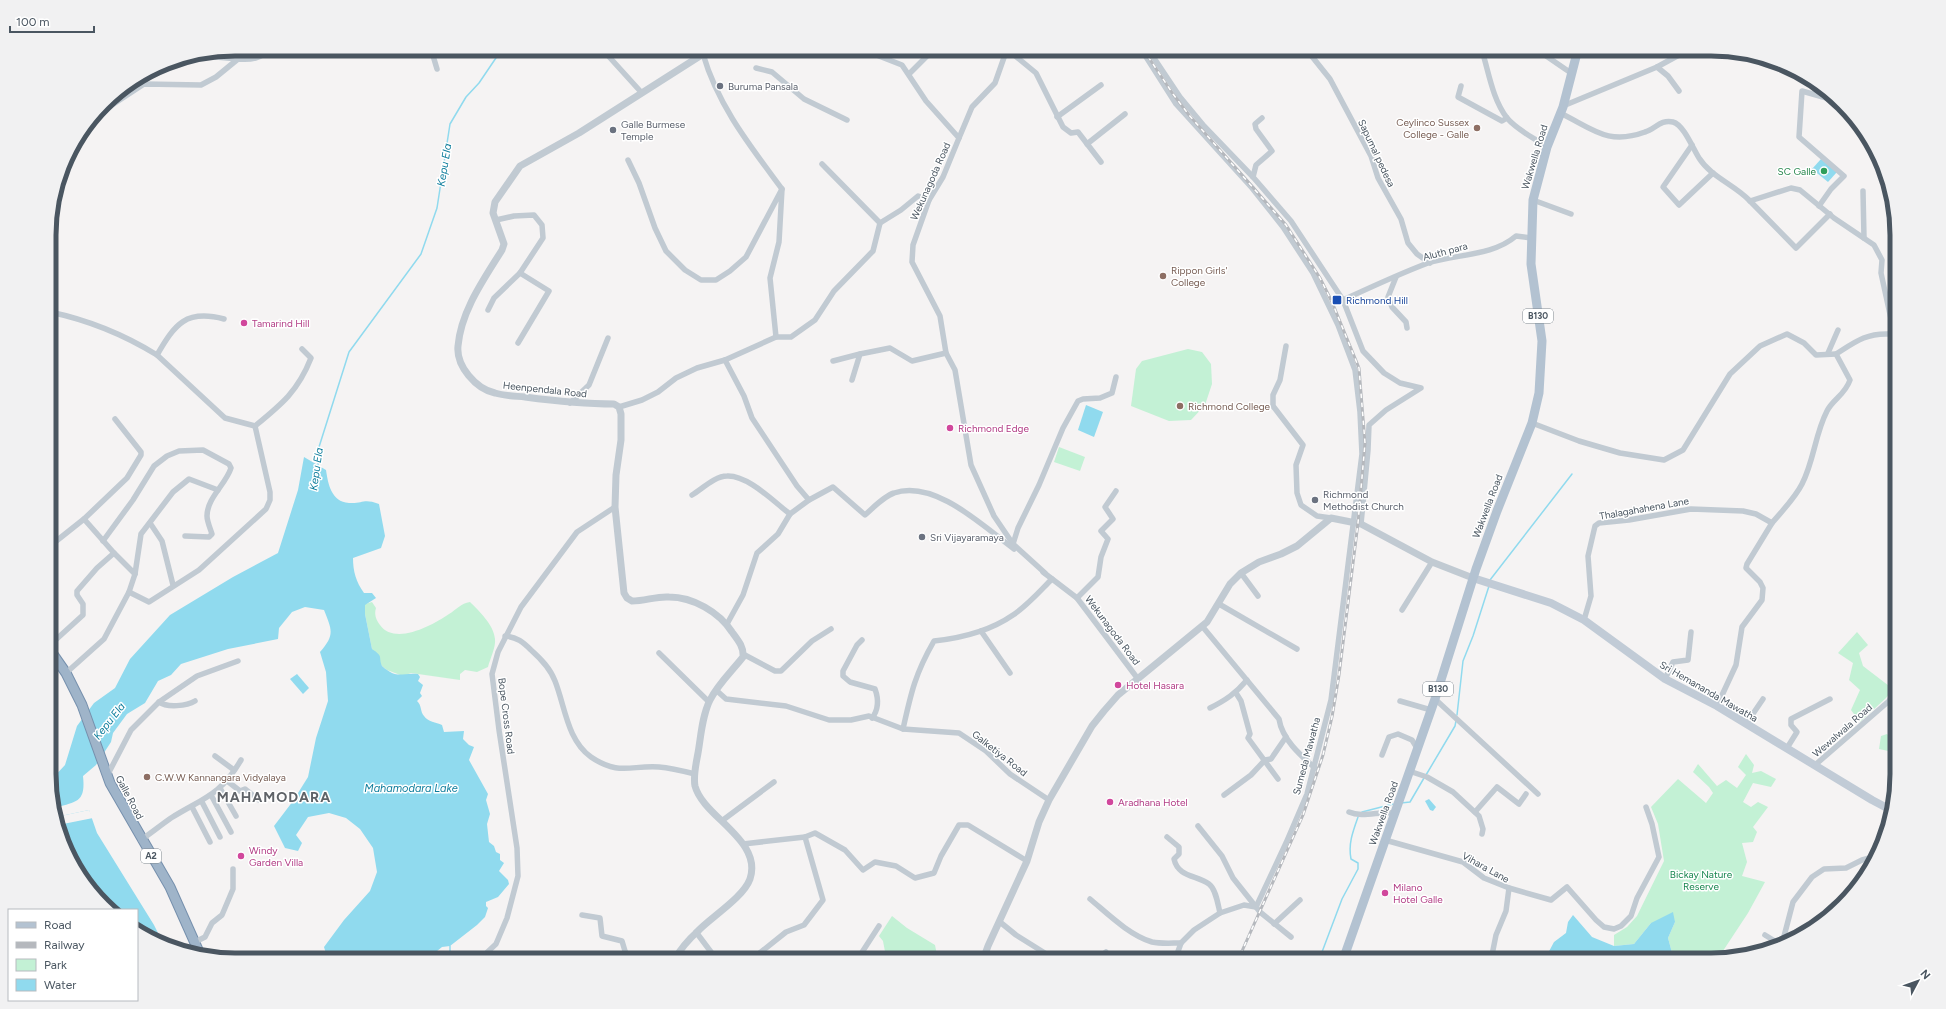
<svg xmlns="http://www.w3.org/2000/svg" width="1946" height="1009" font-family="Figtree,sans-serif">
<style>
.green{fill:#c3f1d5}
.water{fill:#90daee}
.pier{fill:#f5f3f3}
.lines{fill:none;stroke-linecap:round;stroke-linejoin:round}
.stream{stroke:#90daee;stroke-width:1.5}
.trunk-casing{stroke:#7690ad;stroke-width:11}
.minor{stroke:#c1cad2;stroke-width:5.5}
.tertiary{stroke:#c1cad2;stroke-width:7}
.secondary{stroke:#c1cbd6;stroke-width:8}
.primary{stroke:#b3c2d1;stroke-width:9}
.trunk{stroke:#9fb4c9;stroke-width:9}
.rail-casing{stroke:#b5b8bd;stroke-width:3}
.rail{stroke:#fff;stroke-width:1.5;stroke-dasharray:4.5;stroke-linecap:butt}
.worship-dot{fill:#6b7280;stroke:#fff;stroke-width:1.5}
.education-dot{fill:#8d6e63;stroke:#fff;stroke-width:1.5}
.leisure-dot{fill:#2e9e5b;stroke:#fff;stroke-width:1.5}
.transit-dot{fill:#1a4fb4;stroke:#fff;stroke-width:1.5}
.hotel-dot{fill:#d1479c;stroke:#fff;stroke-width:1.5}
.labels{text-anchor:middle;stroke-width:3;stroke-linejoin:round;paint-order:stroke}
.shield{fill:#fff;stroke:#808990;stroke-width:1}
.shield-label{font-size:9px;font-weight:bold;fill:#4a5661}
.worship-label{font-size:10px;fill:#5b616d;stroke:#fff;text-anchor:start}
.education-label{font-size:10px;fill:#785e54;stroke:#fff;text-anchor:start}
.street-label{font-size:10px;fill:#4a5661;stroke:#fff}
.leisure-label{font-size:10px;fill:#27864d;stroke:#fff;text-anchor:end}
.transit-label{font-size:10px;fill:#164399;stroke:#fff;text-anchor:start}
.hotel-label{font-size:10px;fill:#b23c85;stroke:#fff;text-anchor:start}
.park-label{font-size:10px;fill:#17864f;stroke:#fff}
.water-label{font-size:11px;font-style:italic;fill:#0c7c9b;stroke:#fff}
.district-label{font-size:14px;font-weight:bold;letter-spacing:1px;fill:#5f6368;stroke:#fff}
.rim{fill:none;stroke:#4a5661;stroke-width:5}
</style>
<rect width="100%" height="100%" fill="#f5f3f3"/>
<g class="green">
<path d="M1188,349l14,3 9,12 1,20 -7,21 -14,15 -22,1 -38,-15 5,-37 6,-8z"/>
<path d="M1059,447l26,10 -5,14 -26,-9z"/>
<path d="M372,602l4,6c-2,6 0,12 4,17 15,21 53,0 69,-11 7,-4 12,-11 21,-12 9,9 24,23 25,37 1,8 -5,20 -7,28l-11,5 -12,-2 -5,4v6l-49,-7 -8,3 -16,-6 -5,-4 -10,-17 -7,-35v-10z"/>
<path d="M1857,632l11,13 -9,8 4,13 30,23 -7,9 -26,24 -9,-12 9,-20 -11,-10 4,-17 -15,-10z"/>
<path d="M1896,696l1,1v16l-9,-7z"/>
<path d="M1887,734l10,10v13l-4,-5 -14,-3 2,-13z"/>
<path d="M1746,754l8,11 -2,8 9,-2 15,8 -5,8 -18,-4 -10,19 8,5 7,-5 10,5 -15,20 4,5 -4,10 -11,1 5,19 -5,14 23,6 -17,31 -31,47h-43l-6,-22 7,-16 -24,1 -17,21 -20,2v-11l13,-8 10,-11 27,-55 -6,-37 -7,-17 27,-28 28,24 7,-10 -4,-6 -16,-15 5,-8 19,22 9,-6 11,8 9,-13 -8,-8z"/>
<path d="M892,916l15,12 28,17 3,15h-47l-5,-3 -3,-16 -4,-5z"/>
</g>
<g class="water">
<path d="M1821,159l16,13 -9,10 -16,-13z"/>
<path d="M1086,405l17,7 -9,25 -16,-7z"/>
<path d="M304,457l22,13c2,13 5,32 23,33 14,1 14,-5 30,1l6,32 -4,12 -28,10c0,13 3,24 11,35h8l4,5 -11,7v9l7,35c12,8 6,7 10,17 16,14 19,6 36,8l2,3 -2,4 5,4 -3,8 2,3 -5,5c5,4 3,11 7,15 4,6 12,6 18,9l2,7 20,-1 -1,8 6,6 5,2 -5,13 19,34 -2,6 4,14 -3,10 2,18 5,4 2,6 4,2v6l4,3 -5,8 9,9 1,4 -11,13 -12,5v4l2,2 -3,9 -8,8 -27,21 -8,1 -16,13h-98l-4,-13 20,-27 26,-29 7,-19 -4,-24 -13,-19 -14,-11 -17,-5 -21,4 -12,18 6,8 -4,8 -13,-3 -11,-22 19,-25 15,-24 8,-39 12,-37 -2,-29 -6,-20c15,-17 12,-22 4,-42l-19,-3 -13,5 -13,16 -1,11 -50,10 -47,15 -10,11 -13,6 -13,22 -18,11 -14,19 -2,9 -15,23 -13,11c3,27 -7,26 -30,32l-2,-10v-18l14,-15 12,-39 17,-23 21,-15 15,-29 40,-44 63,-38 45,-24 20,-63z"/>
<path d="M297,674l12,14 -6,6 -13,-15z"/>
<path d="M1429,799l7,8 -3,4 -3,-1 -5,-9z"/>
<path d="M89,810l8,23 57,92 9,18 -10,-2 -16,-13v-18h-21l-29,-23 -24,-42 -7,-28z"/>
<path d="M1673,912l2,10 -7,16 6,22h-126l-2,-3 8,-15 12,-9 2,-11 5,-7 19,22 22,9 20,-2 17,-21z"/>
</g>
<path class="pier" d="M89,810l4,8 -35,7 -2,-8z"/>
<g class="lines">
<g class="stream">
<path d="M318,465l1,-18 30,-95 72,-98 16,-46 13,-84 16,-27 13,-14 23,-34"/>
<path d="M1490,580l82,-106"/>
<path d="M1457,715l6,-54 10,-25 16,-50"/>
<path d="M1426,775l29,-49 1,-5"/>
<path d="M1401,803l9,-1 14,-24"/>
<path d="M1362,812l31,-8"/>
<path d="M450,946v14"/>
<path d="M1319,960l23,-61 16,-30v-6l-7,-4c-3,-15 2,-28 7,-42"/>
</g>
<defs>
<path id="trunk" d="M50,650l16,23 16,32 28,78 60,104 29,65"/>
</defs>
<use href="#trunk" class="trunk-casing"/>
<g class="minor">
<path d="M398,49l2,2 5,-2"/>
<path d="M431,49l6,20"/>
<path d="M602,49l39,43"/>
<path d="M861,49l41,16 24,36 33,37 -16,39 -14,23 -16,45 -1,17 28,54 6,37 9,17 16,95 23,51 19,28 32,29"/>
<path d="M1007,49l29,24 27,54 8,6 7,-1 23,30"/>
<path d="M1141,49l35,55 76,84 31,39 30,46 25,52 17,45 5,42 2,42 -31,246 -24,94 -21,49 -30,64 -12,-2 -24,8 -26,17 -13,13 -6,17"/>
<path d="M1148,49l32,48 24,29 49,51 38,44 52,79 20,51 21,22 16,10 21,5 -35,22 -17,15 -1,25 -7,74"/>
<path d="M1306,49l24,30 41,77 7,22 23,41 7,24 9,11 13,9"/>
<path d="M1477,49l6,5c6,20 10,46 24,64 10,12 27,20 40,29"/>
<path d="M1536,49l35,24"/>
<path d="M209,54l7,3 22,2"/>
<path d="M703,54c15,52 48,93 79,135"/>
<path d="M1657,67l11,9 11,15"/>
<path d="M756,68l16,4 32,27 43,21"/>
<path d="M909,74l23,-23 -2,-2"/>
<path d="M1461,86l-3,11 44,24 5,-3"/>
<path d="M1563,106l94,-39 33,-18"/>
<path d="M1560,113c32,15 47,33 85,19 10,-3 16,-13 28,-10 11,3 20,27 26,36 12,19 36,27 51,43l41,-13 9,2 34,28 40,27 8,15 -1,13 10,46"/>
<path d="M1057,117l44,-32"/>
<path d="M89,126l23,-21 32,-21 57,1 15,-8 22,-18c13,1 23,0 32,-10"/>
<path d="M959,138l13,-31 23,-24 12,-34"/>
<path d="M1087,144l38,-30"/>
<path d="M1692,145l-29,42 16,18 34,-32"/>
<path d="M628,160l11,23 16,45 11,23 19,19 16,10h15l14,-9 16,-14 36,-68 -3,53 -9,36 6,59"/>
<path d="M822,164l58,59"/>
<path d="M1253,177l3,-12 16,-14 -16,-22 -1,-5 7,-6"/>
<path d="M1863,191l1,47"/>
<path d="M1533,200l38,14"/>
<path d="M1750,201l46,47 34,-34"/>
<path d="M1819,206l12,-17 13,-13 -45,-39 3,-46 28,8"/>
<path d="M1396,277l-8,20 4,10 14,15 1,6"/>
<path d="M1343,300c28,-13 56,-26 85,-37 28,-9 65,-7 88,-27l15,2"/>
<path d="M488,310l6,-12 26,-25 23,-35 -1,-13 -8,-10 -20,1 -18,4"/>
<path d="M50,312c38,8 73,22 107,43 18,-31 29,-46 67,-36"/>
<path d="M518,343l31,-52 -29,-18"/>
<path d="M1286,346l-6,34 -7,15v11l30,39 -7,20 1,28 4,12 16,11 14,2"/>
<path d="M1828,353l10,-23"/>
<path d="M157,355l68,63 30,8"/>
<path d="M725,360l19,36 8,22 45,68 12,14"/>
<path d="M833,361l27,-7"/>
<path d="M852,380l8,-26 30,-6 22,13 34,-8"/>
<path d="M570,403l19,-18 19,-47"/>
<path d="M619,407l23,-7 16,-8 18,-14 21,-10 28,-8 51,-23h15l24,-17 19,-29 39,-40 7,-28 21,-13 17,-14 11,4"/>
<path d="M1532,423l47,18 41,12 44,7 19,-10 47,-76 30,-28 27,-12 17,9 12,12 20,-1"/>
<path d="M255,426c27,-22 43,-35 56,-68l-9,-9"/>
<path d="M692,495c10,-6 23,-19 35,-19 21,-1 47,26 63,38"/>
<path d="M84,519l30,34 21,21"/>
<path d="M150,523l12,18 11,44"/>
<path d="M1772,523c10,-12 23,-25 30,-39 12,-23 13,-50 25,-73 6,-12 18,-16 23,-31l-14,-26c19,-12 30,-21 53,-20l4,-6 -2,-9 5,-4"/>
<path d="M103,541l30,-41 21,-34 13,-10 12,-5 24,-1 26,14 2,4c-5,16 -24,30 -24,48 0,5 3,12 5,18l-3,3 -24,-1"/>
<path d="M1013,544l5,-16 21,-43 24,-57 15,-27 5,-2 17,-1 12,-5 4,-16"/>
<path d="M50,546l34,-27 43,-41 14,-23v-3l-26,-33"/>
<path d="M1043,572l34,26 61,81"/>
<path d="M1241,573l17,23"/>
<path d="M129,592l6,-18 6,-40 32,-42 16,-13 29,11"/>
<path d="M1077,598l21,-21 3,-20 7,-18 -7,-8 12,-12 -8,-12 11,-16"/>
<path d="M1219,604l78,45"/>
<path d="M1402,610l30,-48"/>
<path d="M1584,620l7,-24 -3,-40 7,-30 4,-3 30,-3 62,-11 52,2 13,3 16,9 -25,41 -1,4 14,14 3,6 -1,12 -20,27 -6,38 -19,41"/>
<path d="M727,624l16,-29 14,-42 21,-19 12,-20 19,-14 24,-13 32,28c8,-7 19,-19 29,-22 41,-14 90,34 120,56"/>
<path d="M1202,626l77,93c3,20 21,36 36,49"/>
<path d="M981,631l29,42"/>
<path d="M505,636c12,1 18,6 26,14 10,9 19,18 24,31 10,25 12,59 36,76 28,19 40,8 68,10 12,1 24,4 36,7"/>
<path d="M862,640l-5,5 -14,26v5l7,6 25,7c4,11 4,20 -3,29"/>
<path d="M50,645l33,-30v-11l-6,-9v-4l20,-23 17,-15"/>
<path d="M659,653l50,49"/>
<path d="M743,654l32,17h6l31,-30 19,-12"/>
<path d="M66,673l38,-34 25,-47 20,10 50,-32 67,-61 4,-9v-8l-15,-66"/>
<path d="M1665,679l8,-17 15,-2 3,-28"/>
<path d="M716,690l10,9 60,7 43,14h22l18,-4 34,13 56,4 27,18 24,23 39,26"/>
<path d="M1236,693l5,8 9,33 -2,4 30,41"/>
<path d="M1435,699l103,95"/>
<path d="M1400,701l31,9"/>
<path d="M159,702c8,6 28,4 36,-1"/>
<path d="M1210,708c16,-8 26,-15 37,-28"/>
<path d="M1746,724l17,-25"/>
<path d="M903,729c8,-36 12,-55 31,-88 28,-3 56,-10 79,-26 14,-9 27,-24 39,-36"/>
<path d="M1787,748l10,-16 -6,-7v-6l39,-20"/>
<path d="M1382,755l7,-18 9,-3 14,6 5,8"/>
<path d="M215,756l19,14"/>
<path d="M1815,765l74,-64 8,-10"/>
<path d="M1409,771l18,6 26,15 26,24 4,13 -1,5"/>
<path d="M107,776l24,-46 28,-28 38,-26 41,-15"/>
<path d="M226,780l14,11 5,-2 14,11"/>
<path d="M220,788l16,28"/>
<path d="M211,795l20,37"/>
<path d="M1224,795l27,-20 14,-15 6,-1 15,-22"/>
<path d="M202,802l18,35"/>
<path d="M192,807l18,35"/>
<path d="M1349,812c13,6 31,-1 45,1"/>
<path d="M1475,812l22,-25 22,17 7,-10"/>
<path d="M723,820l51,-38"/>
<path d="M1198,826l24,30 11,22 27,34 31,25"/>
<path d="M1167,837l12,10v7l-5,5c4,18 22,16 35,25 7,5 9,21 11,29"/>
<path d="M141,840c10,-7 20,-15 30,-22 32,-20 49,-22 70,-58"/>
<path d="M1385,840l78,22 21,16 25,10 -3,23 -10,24 -5,25"/>
<path d="M743,844l62,-7 10,-4 30,17 18,20 12,-8 21,4 19,12 19,-5 7,-17 18,-31h9l59,36"/>
<path d="M1509,888l42,12 16,-13 29,33 8,7 10,2 7,-3 10,-10 6,-18 22,-41 -7,-33 -6,-17"/>
<path d="M1090,899c18,15 39,36 62,43 9,2 20,1 29,1"/>
<path d="M582,915l18,3 2,18 20,5 3,10 6,9"/>
<path d="M1000,922l16,13 40,25"/>
<path d="M1274,924l26,-24"/>
<path d="M696,932l21,28"/>
<path d="M1765,935l16,10"/>
<path d="M195,942l10,-5 7,-14 10,-8 11,-26v-20"/>
<path d="M1782,944l11,-42 19,-25 12,-8 22,-1 16,-8 15,-4"/>
<path d="M479,960l17,-16 11,-26 11,-42 -1,-28 -18,-118 -7,-56 6,-22 23,-45 56,-75 38,-25"/>
<path d="M751,960l35,-28 18,-7 19,-25 -18,-63"/>
<path d="M857,960l22,-34"/>
<path d="M1071,960c12,-3 26,1 35,-8"/>
</g>
<g class="tertiary">
<path d="M674,960c6,-10 14,-20 23,-28 14,-15 46,-34 53,-53 13,-39 -47,-62 -55,-93 -2,-10 1,-22 3,-33 3,-17 4,-37 12,-53 8,-16 22,-29 33,-43 1,-10 -5,-17 -11,-25 -13,-20 -39,-35 -63,-35 -12,-1 -24,4 -37,4l-5,-3 -3,-5 -9,-86 1,-32 5,-35v-26l-2,-7 -5,-3c-30,0 -59,-3 -89,-7 -10,-1 -20,-1 -30,-4 -19,-4 -39,-27 -37,-47 3,-35 26,-67 44,-96l2,-6 -11,-31 2,-11 25,-36 59,-33 132,-84"/>
<path d="M983,960l5,-14 39,-85 12,-39 10,-22 43,-74 12,-15 14,-16 89,-73 23,-38 11,-11 18,-11 22,-8 16,-8 34,-28 30,6 71,38 41,16"/>
</g>
<path class="secondary" d="M1473,578l78,25 33,17 81,59 52,27 155,94 17,9"/>
<path class="primary" d="M1343,960l92,-261 41,-130 21,-58 35,-88 7,-30 3,-52 -11,-77 2,-64 14,-53 16,-40 15,-58"/>
<use href="#trunk" class="trunk"/>
<defs>
<path id="rail" d="M1143,49l30,45 16,21 97,110 34,53 12,24 27,66 6,75 -7,80 -19,152 -7,42 -9,38 -20,60 -65,145"/>
</defs>
<use href="#rail" class="rail-casing"/>
<use href="#rail" class="rail"/>
</g>
<g class="worship-dot">
<circle cx="720" cy="86" r="4"/>
<circle cx="613" cy="130" r="4"/>
<circle cx="1315" cy="500" r="4"/>
<circle cx="922" cy="537" r="4"/>
</g>
<g class="education-dot">
<circle cx="1477" cy="128" r="4"/>
<circle cx="1163" cy="276" r="4"/>
<circle cx="1180" cy="406" r="4"/>
<circle cx="147" cy="777" r="4"/>
</g>
<circle class="leisure-dot" cx="1824" cy="171" r="4"/>
<rect class="transit-dot" x="1332" y="295" width="10" height="10" rx="2"/>
<g class="hotel-dot">
<circle cx="244" cy="323" r="4"/>
<circle cx="950" cy="428" r="4"/>
<circle cx="1118" cy="685" r="4"/>
<circle cx="1110" cy="802" r="4"/>
<circle cx="241" cy="856" r="4"/>
<circle cx="1385" cy="893" r="4"/>
</g>
<g class="labels">
<g class="shield">
<rect x="1523" y="309" width="30" height="14" rx="3"/>
<rect x="1423" y="682" width="30" height="14" rx="3"/>
<rect x="141" y="849" width="20" height="14" rx="3"/>
</g>
<g class="shield-label">
<text x="1538" y="319">B130</text>
<text x="1438" y="692">B130</text>
<text x="151" y="859">A2</text>
</g>
<g class="worship-label">
<text x="728" y="90">Buruma Pansala</text>
<text x="621" y="128">Galle Burmese<tspan x="621" dy="12">Temple</tspan></text>
<text x="1323" y="498">Richmond<tspan x="1323" dy="12">Methodist Church</tspan></text>
<text x="930" y="541">Sri Vijayaramaya</text>
</g>
<g class="education-label">
<text x="1469" y="126" text-anchor="end">Ceylinco Sussex<tspan x="1469" dy="12">College - Galle</tspan></text>
<text x="1171" y="274">Rippon Girls'<tspan x="1171" dy="12">College</tspan></text>
<text x="1188" y="410">Richmond College</text>
<text x="155" y="781">C.W.W Kannangara Vidyalaya</text>
</g>
<g class="street-label">
<text transform="translate(1377 153) rotate(65)" y="4">Sapumal pedesa</text>
<text transform="translate(1534 157) rotate(-73)" y="4">Wakwella Road</text>
<text transform="translate(930 181) rotate(-66)" y="4">Wekunagoda Road</text>
<text transform="translate(1445 251) rotate(-15)" y="4">Aluth para</text>
<text transform="translate(545 389) rotate(6)" y="4">Heenpendala Road</text>
<text transform="translate(1487 506) rotate(-69)" y="4">Wakwella Road</text>
<text transform="translate(1644 508) rotate(-10)" y="4">Thalagahahena Lane</text>
<text transform="translate(1113 630) rotate(53)" y="4">Wekunagoda Road</text>
<text transform="translate(1709 691) rotate(30)" y="4">Sri Hemananda Mawatha</text>
<text transform="translate(507 716) rotate(83)" y="4">Bope Cross Road</text>
<text transform="translate(1842 730) rotate(-41)" y="4">Wewalwala Road</text>
<text transform="translate(1000 753) rotate(38)" y="4">Galketiya Road</text>
<text transform="translate(1306 756) rotate(-75)" y="4">Sumeda Mawatha</text>
<text transform="translate(130 797) rotate(62)" y="4">Galle Road</text>
<text transform="translate(1383 813) rotate(-70)" y="4">Wakwella Road</text>
<text transform="translate(1486 867) rotate(29)" y="4">Vihara Lane</text>
</g>
<g class="leisure-label">
<text x="1816" y="175">SC Galle</text>
</g>
<g class="transit-label">
<text x="1346" y="304">Richmond Hill</text>
</g>
<g class="hotel-label">
<text x="252" y="327">Tamarind Hill</text>
<text x="958" y="432">Richmond Edge</text>
<text x="1126" y="689">Hotel Hasara</text>
<text x="1118" y="806">Aradhana Hotel</text>
<text x="249" y="854">Windy<tspan x="249" dy="12">Garden Villa</tspan></text>
<text x="1393" y="891">Milano<tspan x="1393" dy="12">Hotel Galle</tspan></text>
</g>
<g class="park-label">
<text x="1701" y="878">Bickay Nature<tspan x="1701" dy="12">Reserve</tspan></text>
</g>
<g class="water-label">
<text transform="translate(444 165) rotate(-81)" y="4">Kepu Ela</text>
<text transform="translate(316 469) rotate(-82)" y="4">Kepu Ela</text>
<text transform="translate(109 721) rotate(-52)" y="4">Kepu Ela</text>
<text x="411" y="792">Mahamodara Lake</text>
</g>
<g class="district-label">
<text x="274" y="802">MAHAMODARA</text>
</g>
</g>
<path d="M0 0H1946V1009H0ZM235 56H1711A179 179 0 0 1 1890 235V774A179 179 0 0 1 1711 953H235A179 179 0 0 1 56 774V235A179 179 0 0 1 235 56Z" fill="#f1f1f2" fill-rule="evenodd"/>
<path class="rim" d="M235 56H1711A179 179 0 0 1 1890 235V774A179 179 0 0 1 1711 953H235A179 179 0 0 1 56 774V235A179 179 0 0 1 235 56Z"/>
<rect x="8" y="909" width="130" height="92" fill="#ffffff" stroke="#b7bbc0"/>
<rect x="16" y="922" width="20" height="6" fill="#b3c2d1" stroke="#b7bbc0"/>
<text x="44" y="929" font-size="12" fill="#4a5661">Road</text>
<rect x="16" y="942" width="20" height="6" fill="#b5b8bd" stroke="#b7bbc0"/>
<text x="44" y="949" font-size="12" fill="#4a5661">Railway</text>
<rect x="16" y="959" width="20" height="12" fill="#c3f1d5" stroke="#b7bbc0"/>
<text x="44" y="969" font-size="12" fill="#4a5661">Park</text>
<rect x="16" y="979" width="20" height="12" fill="#90daee" stroke="#b7bbc0"/>
<text x="44" y="989" font-size="12" fill="#4a5661">Water</text>
<g transform="translate(1918 981) rotate(49)" stroke="#ffffff" stroke-width="3" paint-order="stroke">
<path d="M0-3L7 15L0 10L-7 15Z" fill="#4a5661"/>
<text y="-6" font-size="11" font-weight="bold" text-anchor="middle" fill="#4a5661">N</text>
</g>
<path d="M10 26v6h84v-6" fill="none" stroke="#4a5661" stroke-width="2"/>
<text x="16" y="26" font-size="12" fill="#4a5661" stroke="#ffffff" stroke-width="3" paint-order="stroke">100 m</text>
</svg>
